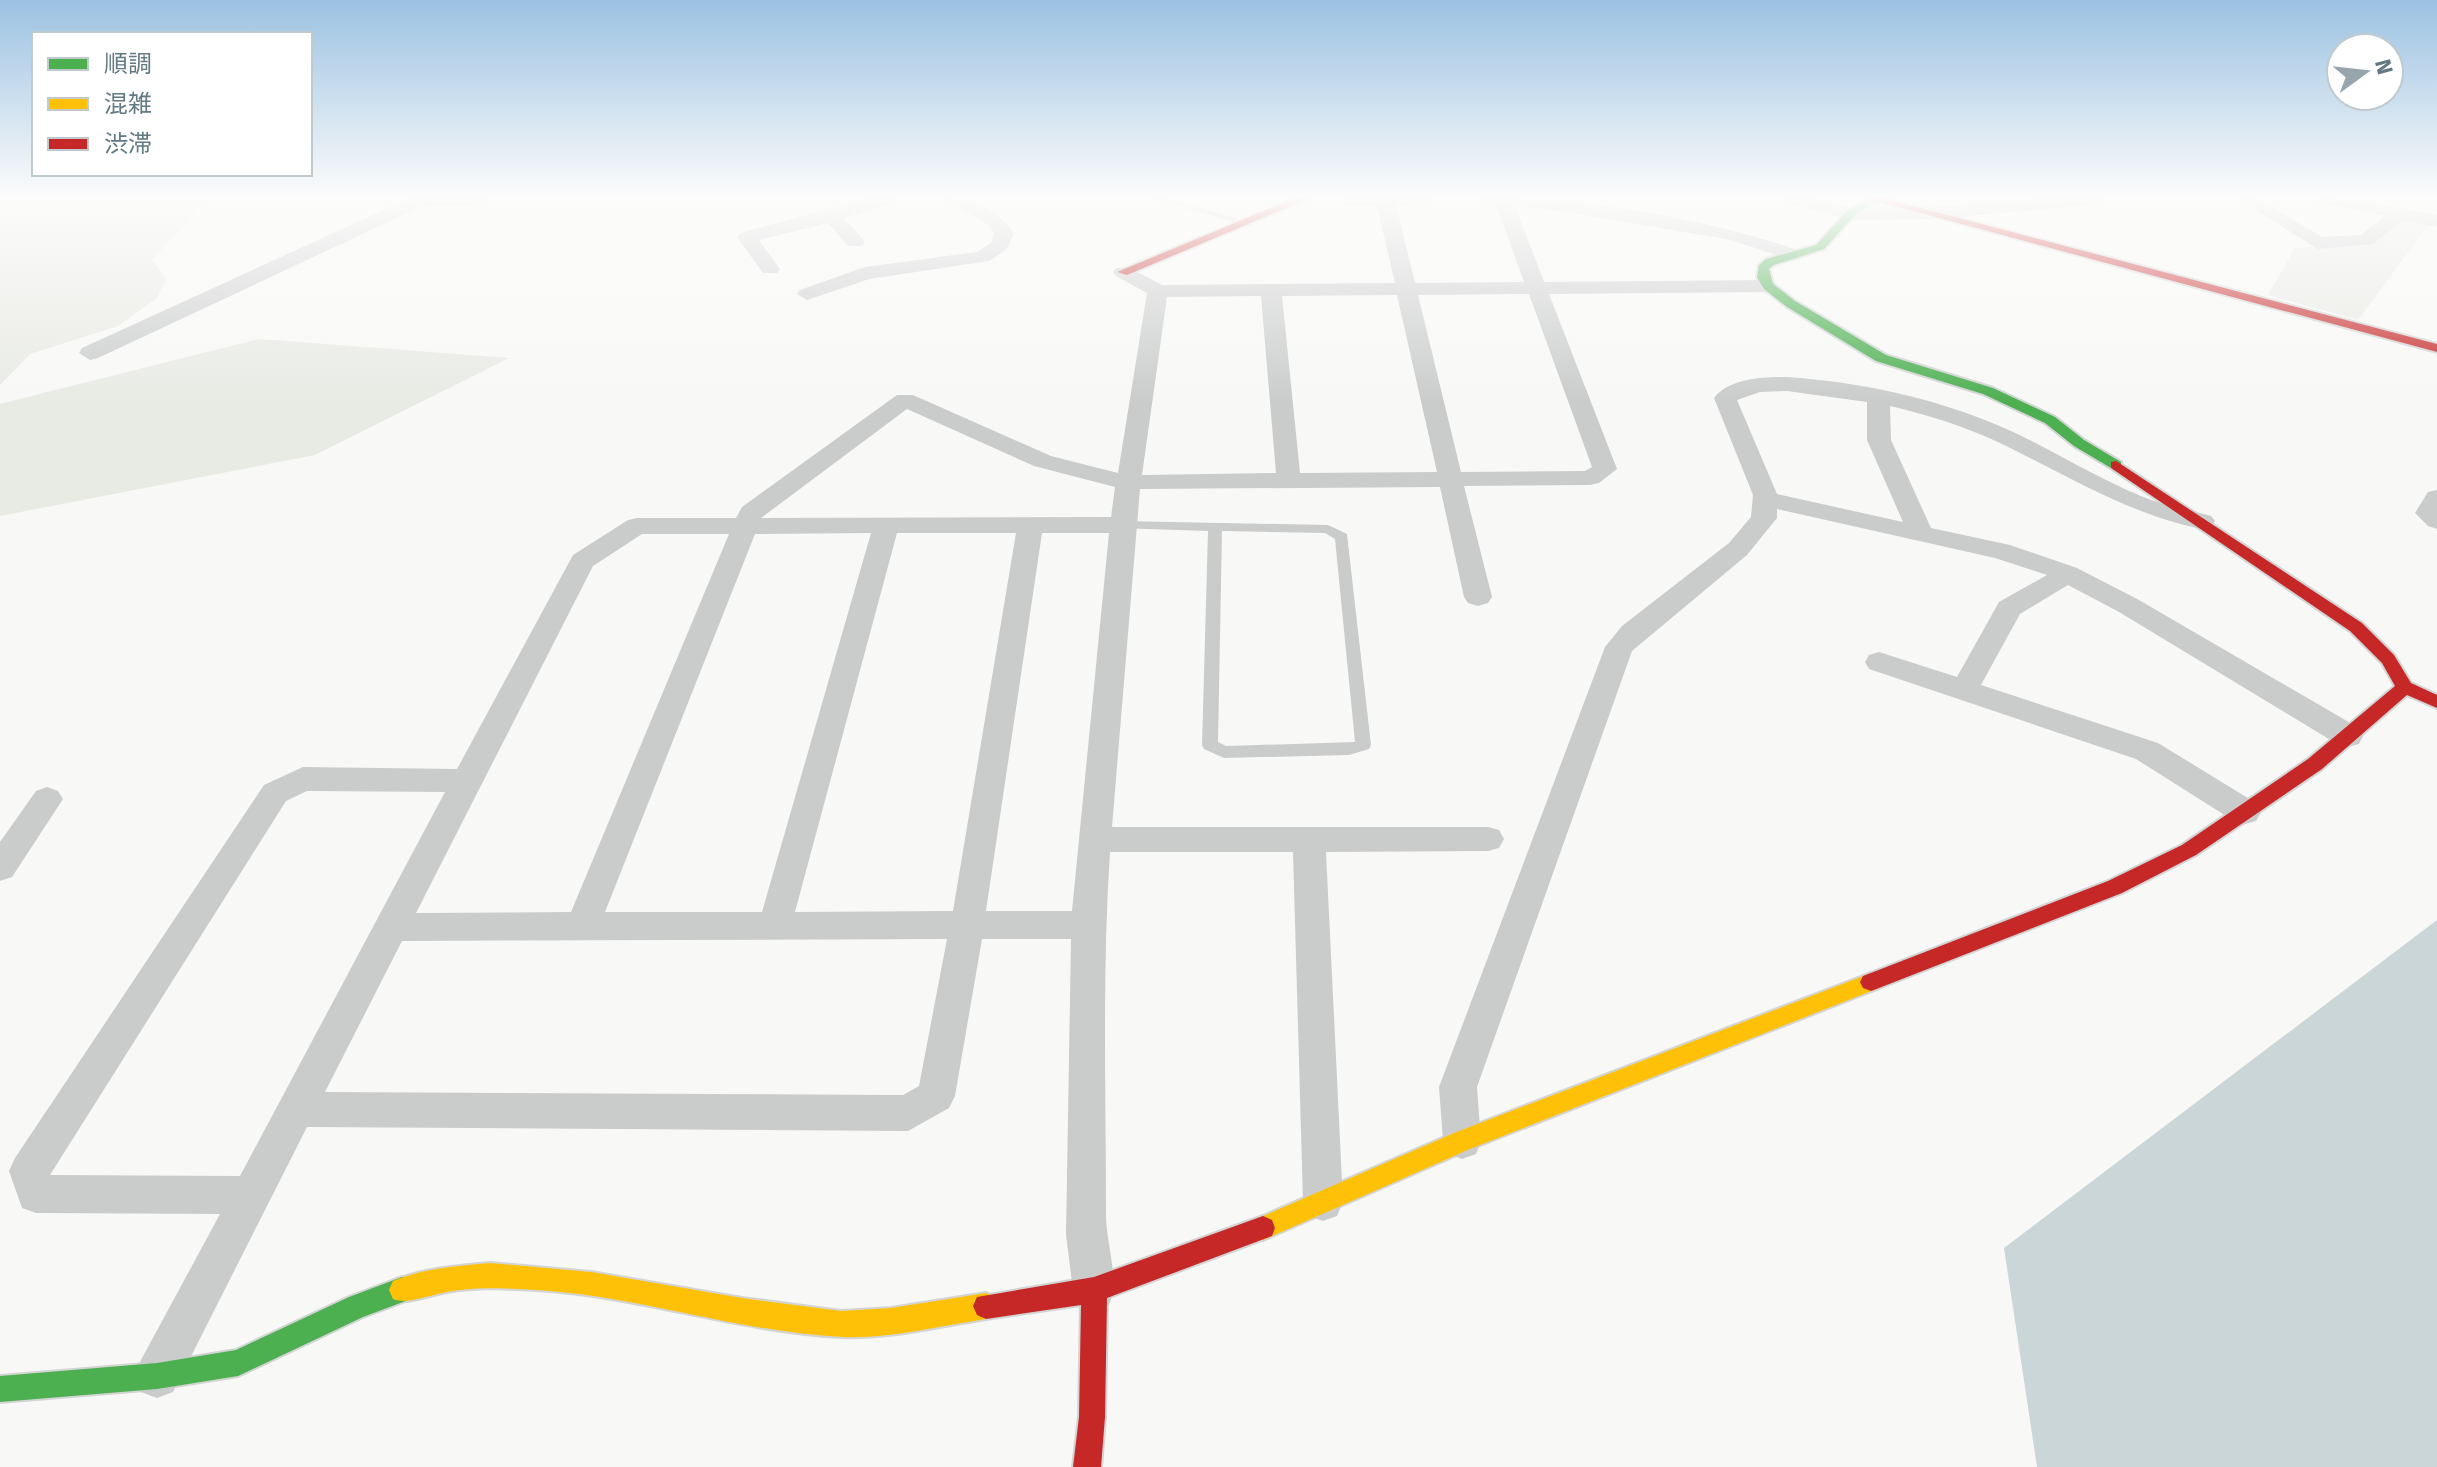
<svg xmlns="http://www.w3.org/2000/svg" width="2437" height="1467" font-family="'Fira Sans','Noto Sans JP',sans-serif">
<style>
.green{fill:#e8eae4}
.water{fill:#cad6d8}
.lines{fill:none;stroke-linecap:round;stroke-linejoin:round}
.fast-casing{stroke:#d3d5d5;stroke-width:4}
.slow-casing{stroke:#d3d5d5;stroke-width:4}
.jam-casing{stroke:#d3d5d5;stroke-width:4}
.lane{fill:#cacccc;fill-rule:evenodd}
.street{fill:#cacccc;fill-rule:evenodd}
.fast{fill:#4caf50;fill-rule:evenodd}
.slow{fill:#ffc107;fill-rule:evenodd}
.jam{fill:#c62828;fill-rule:evenodd}
</style>
<rect width="100%" height="100%" fill="#f8f8f7"/>
<g class="green">
<path d="M0,198h211l-59,61 14,20 -9,19 -39,28 -88,28 -30,31z"/>
<path d="M2405,216l25,7 -72,97 -90,-25 27,-47 77,-5z"/>
<path d="M259,339l250,19 -194,97 -315,61v-112z"/>
</g>
<path class="water" d="M2437,920v547h-400l-33,-219z"/>
<g class="lines">
<defs>
<g id="fast">
<path d="M1868,198l12,1 -26,17 -30,33 -50,16 -5,4 4,15 22,17 91,54 107,33 62,29 29,23 37,22v6h-10l-37,-22 -29,-23 -62,-29 -107,-33 -89,-54 -23,-18 -7,-12 2,-12 7,-6 50,-14 30,-33z"/>
<path d="M402,1277l9,4 4,9 -4,9 -48,18 -125,59 -81,13 -157,13v-26l157,-13 79,-13 113,-53z"/>
</g>
<g id="slow">
<path d="M1871,973l8,3 3,6 -3,6 -409,161 -207,91 -9,-4 -3,-8 3,-8 200,-87z"/>
<path d="M490,1263l101,9 151,26 99,13 50,-3 95,-15 9,4 4,9 -4,9 -9,4c-47,7 -96,20 -144,18 -103,-5 -203,-41 -306,-47 -33,-2 -69,-4 -102,5 -14,3 -28,9 -41,4l-4,-9 4,-9c31,-13 64,-15 97,-18z"/>
</g>
<g id="jam">
<path d="M1295,198h15l-183,77 -10,-3z"/>
<path d="M1865,198h18l554,146v8z"/>
<path d="M2116,461l246,162 32,32 17,28 26,12v13l-30,-13 -85,74 -126,86 -74,38 -243,95 -8,3 -8,-3 -3,-6 3,-6 245,-95 74,-36 126,-86 87,-73 -13,-23 -32,-32 -239,-163v-6z"/>
<path d="M1263,1216l9,4 3,8 -3,8 -165,62 -2,119 -4,50h-28l6,-50 2,-112 -95,14 -9,-4 -4,-9 4,-9 117,-20z"/>
</g>
</defs>
<use href="#fast" class="fast-casing"/>
<use href="#slow" class="slow-casing"/>
<use href="#jam" class="jam-casing"/>
<g class="lane">
<path d="M1149,198h17l84,24 -5,3z"/>
<path d="M1122,521l206,4 19,9 24,211 -2,4 -20,6 -125,3 -20,-9 -2,-4 6,-214 -91,-3 -2,-3zM1222,531l103,2 10,6 20,203 -129,4 -8,-4z"/>
</g>
<g class="street">
<path d="M410,198h83l-9,6 -64,3 -322,151 -8,2 -11,-7 3,-5z"/>
<path d="M869,198h28l-2,4 -51,16 21,24 -3,4h-14l-20,-23 -69,17 21,29 -3,4h-14l-26,-36 3,-4z"/>
<path d="M943,198c29,0 55,11 71,36l-8,16 -17,11 -120,18 -62,21 -10,-6 3,-4 65,-23 112,-15 14,-9 3,-9 -4,-8z"/>
<path d="M1344,198h94l-9,6 -33,1 19,78 109,-1 -28,-78 -12,-2 -2,-4c107,0 217,19 319,53l3,4 -10,6 -63,-21 -171,-29 -45,-5 29,76 224,-2 10,6 -10,6 -219,2 68,175 -18,14 -9,2 -126,1 28,111 -4,6 -10,3 -10,-3 -4,-6 -24,-110 -300,2 -28,338h376l11,3 5,9 -5,9 -11,3 -162,1 17,350 -6,14 -14,5 -14,-5 -6,-14 -10,-350h-183c-8,121 -4,242 -4,363 0,29 14,63 3,90l-15,6 -15,-6 -6,-15 -7,-55 5,-296h-89l-27,157 -6,12 -41,23 -601,-4 -134,265 -16,6 -16,-6 -6,-16 6,-16 79,-146 -184,-1 -14,-5 -13,-37 6,-13 249,-373 39,-18 154,2 116,-214 55,-35 9,-2h99l6,-11 155,-112h16l138,61 67,17 29,-180 -31,-17 -3,-4 3,-4h14l32,17 233,-2 -18,-77 -33,-1zM1529,294l63,173 -7,4 -124,1 -43,-177zM1397,295l40,177 -137,1 -18,-177zM1261,296l15,177 -134,2 25,-178zM907,409l127,57 81,21 -4,30 -350,1zM871,533l-109,379h-157l150,-378zM897,533h119l-63,378 -158,1zM1042,533h67l-37,378h-86zM642,534h87l-158,378 -155,1 177,-347zM307,791l138,1 -205,384 -190,-1 236,-374zM947,939l-28,147 -16,9 -578,-3 77,-151z"/>
<path d="M1783,198h30l38,10 83,-1 105,-9h71l-9,6 -167,15 -84,1 -65,-18z"/>
<path d="M2236,198h22l64,39 39,-2 23,-19 -67,-14 -2,-4c43,0 81,9 122,17v12l-34,-7 -30,24 -55,5z"/>
<path d="M1787,377c73,5 148,21 215,50 53,23 101,56 155,75 18,6 36,9 54,14l4,5 -4,5 -9,3c-79,-16 -141,-58 -213,-91 -32,-14 -65,-24 -99,-32l1,34 40,88 79,17 67,23 62,32 220,128 4,8 -4,8 -11,3 -11,-3 -218,-132 -51,-27 -48,29 -39,71 177,58 98,60 5,9 -5,9 -11,3 -11,-3 -98,-62 -267,-90 -4,-7 4,-7 10,-3 78,25 42,-75 48,-27 -52,-17 -218,-49v9l-30,37 -115,96 -155,436 4,54 -5,13 -14,5 -14,-5 -5,-13 -4,-54 166,-440 17,-21 107,-83 22,-26 2,-22 -39,-97c15,-20 50,-21 73,-21zM1787,391l80,11v38l36,82 -126,-28 -40,-94 23,-8z"/>
<path d="M2437,490v39l-9,-3 -13,-13 13,-21z"/>
<path d="M47,787l11,4 5,8 -51,78 -12,4v-39l36,-51z"/>
</g>
<use href="#fast" class="fast"/>
<use href="#slow" class="slow"/>
<use href="#jam" class="jam"/>
</g>
<linearGradient id="sky" x2="0" y2="1"><stop stop-color="#9cc2e2"/><stop offset="0.49" stop-color="#fcfcfb"/><stop offset="1" stop-color="#fcfcfb" stop-opacity="0"/></linearGradient>
<rect width="2437" height="403" fill="url(#sky)"/>
<rect x="32" y="32" width="280" height="144" fill="#ffffff" stroke="#c0cacd" stroke-width="2"/>
<rect x="48" y="58" width="40" height="12" fill="#4caf50" stroke="#c0cacd" stroke-width="2"/>
<text x="104" y="72" font-size="24" fill="#627a83">順調</text>
<rect x="48" y="98" width="40" height="12" fill="#ffc107" stroke="#c0cacd" stroke-width="2"/>
<text x="104" y="112" font-size="24" fill="#627a83">混雑</text>
<rect x="48" y="138" width="40" height="12" fill="#c62828" stroke="#c0cacd" stroke-width="2"/>
<text x="104" y="152" font-size="24" fill="#627a83">渋滞</text>
<g transform="translate(2365 72) rotate(75)"><circle r="38" fill="#ffffff" stroke="#c0cacd" stroke-width="2"/>
<path d="M0-6L14 30L0 20L-14 30Z" fill="#96a6ac"/>
<text y="-12" font-size="22" font-weight="bold" text-anchor="middle" fill="#627a83">N</text>
</g>
</svg>
